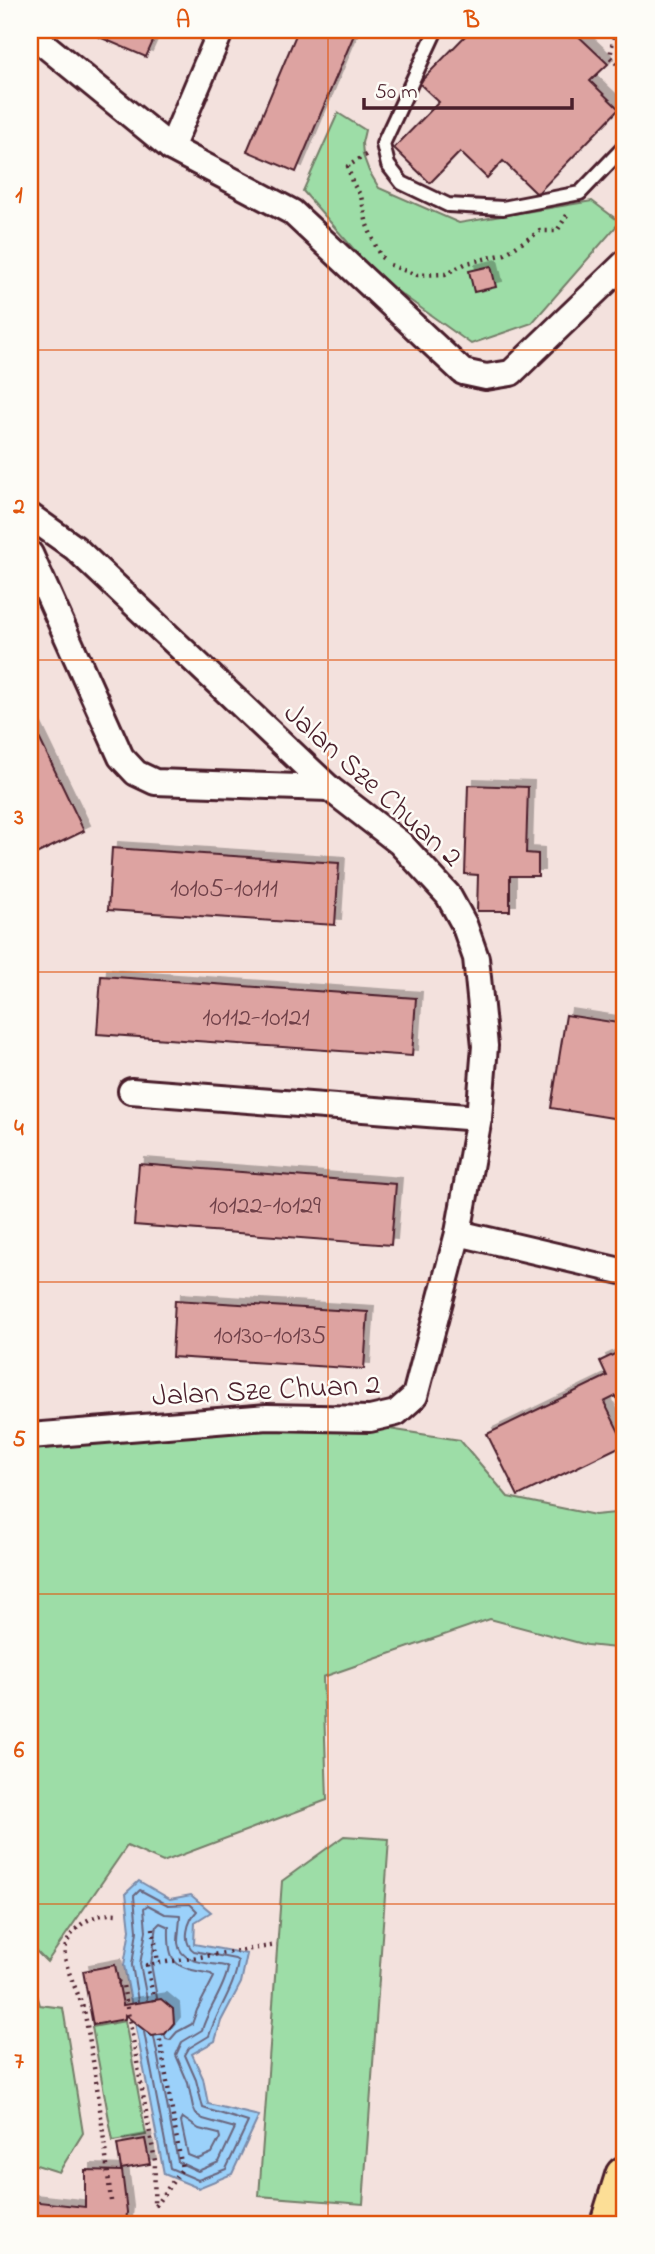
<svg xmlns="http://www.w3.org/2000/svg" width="655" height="2254" font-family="'Indie Flower',sans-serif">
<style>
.green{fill:#9ddda7;stroke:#747e69;stroke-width:2}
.water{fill:#9bd1fa;stroke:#7b8aa7;stroke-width:2}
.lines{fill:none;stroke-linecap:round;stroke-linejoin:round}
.shore{stroke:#6a667e;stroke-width:2}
.building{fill:#dda3a1;stroke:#4a1f2b;stroke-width:2;filter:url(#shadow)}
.lane-casing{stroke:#4a1f2b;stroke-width:18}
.street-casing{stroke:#4a1f2b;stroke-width:30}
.primary-casing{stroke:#4a1f2b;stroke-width:44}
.path{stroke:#4a1f2b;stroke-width:4.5;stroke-dasharray:2 5;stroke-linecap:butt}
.lane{stroke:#fdfcf7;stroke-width:12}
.street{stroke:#fdfcf7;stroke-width:24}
.primary{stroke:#fcde96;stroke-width:38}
.grid{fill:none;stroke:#e0560e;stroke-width:2;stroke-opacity:0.55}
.labels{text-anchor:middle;stroke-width:5;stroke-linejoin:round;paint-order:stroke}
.number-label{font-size:26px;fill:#6f4048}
.street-label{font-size:30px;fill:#4a1f2b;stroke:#fdfcf7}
.neatline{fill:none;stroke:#e0560e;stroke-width:2.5}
.grid-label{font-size:23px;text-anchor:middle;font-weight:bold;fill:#e0560e}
</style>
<defs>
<filter id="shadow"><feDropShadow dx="6" dy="-6" stdDeviation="0" flood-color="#0004"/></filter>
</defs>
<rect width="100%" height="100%" fill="#f3e1dd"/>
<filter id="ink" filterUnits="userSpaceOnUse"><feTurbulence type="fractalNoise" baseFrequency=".0143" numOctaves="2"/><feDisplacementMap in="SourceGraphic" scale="14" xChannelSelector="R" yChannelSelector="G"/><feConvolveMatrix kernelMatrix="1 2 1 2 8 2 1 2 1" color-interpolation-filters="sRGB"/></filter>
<g filter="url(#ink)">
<g class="green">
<path d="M338,113l27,17 -3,13 1,12 6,16 10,17 80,35 133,-22 28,21 -88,101 -61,21 -92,-66 -76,-87z"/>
<path d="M270,1427l119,2 71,11 48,57 87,18 30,-3v137l-38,-4 -97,-26 -167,58 4,123 -164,62 -36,-16 -80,116 -17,-17v-498z"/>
<path d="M344,1836l45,3 -26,365 -104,-8 23,-315z"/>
<path d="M30,1971l10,34 23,3 20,125 -24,39 -29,-9z"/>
<path d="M125,2021l21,114 -33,6 -21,-114z"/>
</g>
<path class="water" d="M139,1881l31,18 21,-4 20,17 -16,10 -1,22 53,10 -6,29 -20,38 -6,20 -23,13 11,24 5,26 51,12 -27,58 -34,14 -34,-14 -40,-209 6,-35 -4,-37z"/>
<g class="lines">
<g class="shore">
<path d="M157,1998l-6,-34 6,-38 3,-3 9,4c-1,39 6,40 42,47l3,3 -17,33 -5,14 -15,8 -7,8 -4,-1 -1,-3"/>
<path d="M147,1999l-7,-35 6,-33 -2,-23 4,-3 17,9 15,1c0,9 -2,19 -2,28 2,21 32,20 47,23l3,2c-3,20 -20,41 -26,62l-20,12 -6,13 12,28 5,24 3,7 7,5 32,9 -16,34 -21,9 -20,-9 -24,-125"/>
<path d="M138,2001l-6,-36 5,-34 -3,-35 6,-6 28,15 22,-1 7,7c-9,9 -16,31 -3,40l41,8 3,2c-3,27 -21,49 -29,75l-20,12 -4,7 11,25 7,28 45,14 -22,47 -28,11 -28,-12 -26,-136"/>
<path d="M183,2118l16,11 20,5 1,4 -8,15 -14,6 -10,-4 -7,-33z"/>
</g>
</g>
<g class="building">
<path d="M83,30h75l-12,27z"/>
<path d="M298,30h58l-60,142 -49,-21z"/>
<path d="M471,30h101l36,34 -18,17 29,28 -80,83 -3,1 -33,-32 -16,17 -27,-26 -30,31 -36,-35 45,-46 -19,-18 3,-5z"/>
<path d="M491,266l5,21 -22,5 -5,-21z"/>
<path d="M30,719l54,112 -54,26z"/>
<path d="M468,785l60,2 -2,66 12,1v22h-28v35h-33l1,-36 -13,-1z"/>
<path d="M112,848l227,15 -4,62 -227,-15z"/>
<path d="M101,976l315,22 -4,58 -315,-22z"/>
<path d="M566,1015l59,9v96l-74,-12z"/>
<path d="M139,1164l257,20 -5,61 -257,-20z"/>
<path d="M175,1300l193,12 -4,57 -192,-12z"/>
<path d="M625,1349v66l-9,-19 -12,6 21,42 -107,52 -31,-62 120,-58 -7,-15z"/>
<path d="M115,1965l8,40 38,-6 12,10 1,14 -9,11 -13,2 -27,-21v4l-32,6 -10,-54z"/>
<path d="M145,2139l5,25 -29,5 -4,-25z"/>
<path d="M85,2170l37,1 5,41 -1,12h-96v-23l55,6z"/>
</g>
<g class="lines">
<defs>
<path id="lane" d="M436,30l-53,114 5,21 14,18 46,22 55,3 77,-15 45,-47"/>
<g id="street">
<path d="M30,33l141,115 121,64 171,160 23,5 25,-4 114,-110"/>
<path d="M171,148l50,-118"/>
<path d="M30,516l45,32 254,240 71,55 48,52 16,29 12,34 9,88 -6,72 -21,115"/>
<path d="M30,554l91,203 15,16 19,9 174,6"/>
<path d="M131,1091l348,27"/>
<path d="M30,1436l237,-19 103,2 26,-6 19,-17 43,-163 167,39"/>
</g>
<path id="primary" d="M610,2224l15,-48"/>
</defs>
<use href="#lane" class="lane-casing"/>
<use href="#street" class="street-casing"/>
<use href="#primary" class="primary-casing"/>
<g class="path">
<path d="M615,30l-5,27 15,15"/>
<path d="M366,155l-18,11 4,16 9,14 6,29 13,31 4,3"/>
<path d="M390,265l27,10 28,-1 22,-11 38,-9 35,-23h17l10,-16"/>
<path d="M153,1928l5,35"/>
<path d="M118,1982l5,3 32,176 -1,45"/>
<path d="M154,2001l-7,-36 130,-20"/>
<path d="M111,2201c-7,-62 -14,-124 -26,-186 -3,-17 -23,-49 -20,-66 5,-23 30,-37 52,-35"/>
<path d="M155,2206l27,-37 -23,-134"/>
</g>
<use href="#lane" class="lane"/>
<use href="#street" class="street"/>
<use href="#primary" class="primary"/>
</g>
</g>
<path class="grid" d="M328,30v2194M30,350h595M30,660h595M30,972h595M30,1282h595M30,1594h595M30,1904h595"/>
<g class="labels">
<g class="number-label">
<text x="224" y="896">10105-10111</text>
<text x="256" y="1025">10112-10121</text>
<text x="265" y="1213">10122-10129</text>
<text x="270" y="1343">10130-10135</text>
</g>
<g class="street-label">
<text transform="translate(374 784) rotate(42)" y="10">Jalan Sze Chuan 2</text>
<text transform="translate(266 1389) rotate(-3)" y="10">Jalan Sze Chuan 2</text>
</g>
</g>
<rect width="655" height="2254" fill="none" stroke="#fdfcf7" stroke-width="77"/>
<path d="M364 98v10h208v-10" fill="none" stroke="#4a1f2b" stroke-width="3.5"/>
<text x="375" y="98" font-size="21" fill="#4a1f2b" stroke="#fdfcf7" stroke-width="5" paint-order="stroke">50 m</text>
<rect x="38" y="38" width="578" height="2178" class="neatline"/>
<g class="grid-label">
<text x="183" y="27">A</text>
<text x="472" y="27">B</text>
<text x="19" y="202">1</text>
<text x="19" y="513">2</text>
<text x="19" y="824">3</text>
<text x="19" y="1135">4</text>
<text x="19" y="1446">5</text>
<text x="19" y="1757">6</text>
<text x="19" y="2068">7</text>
</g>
</svg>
